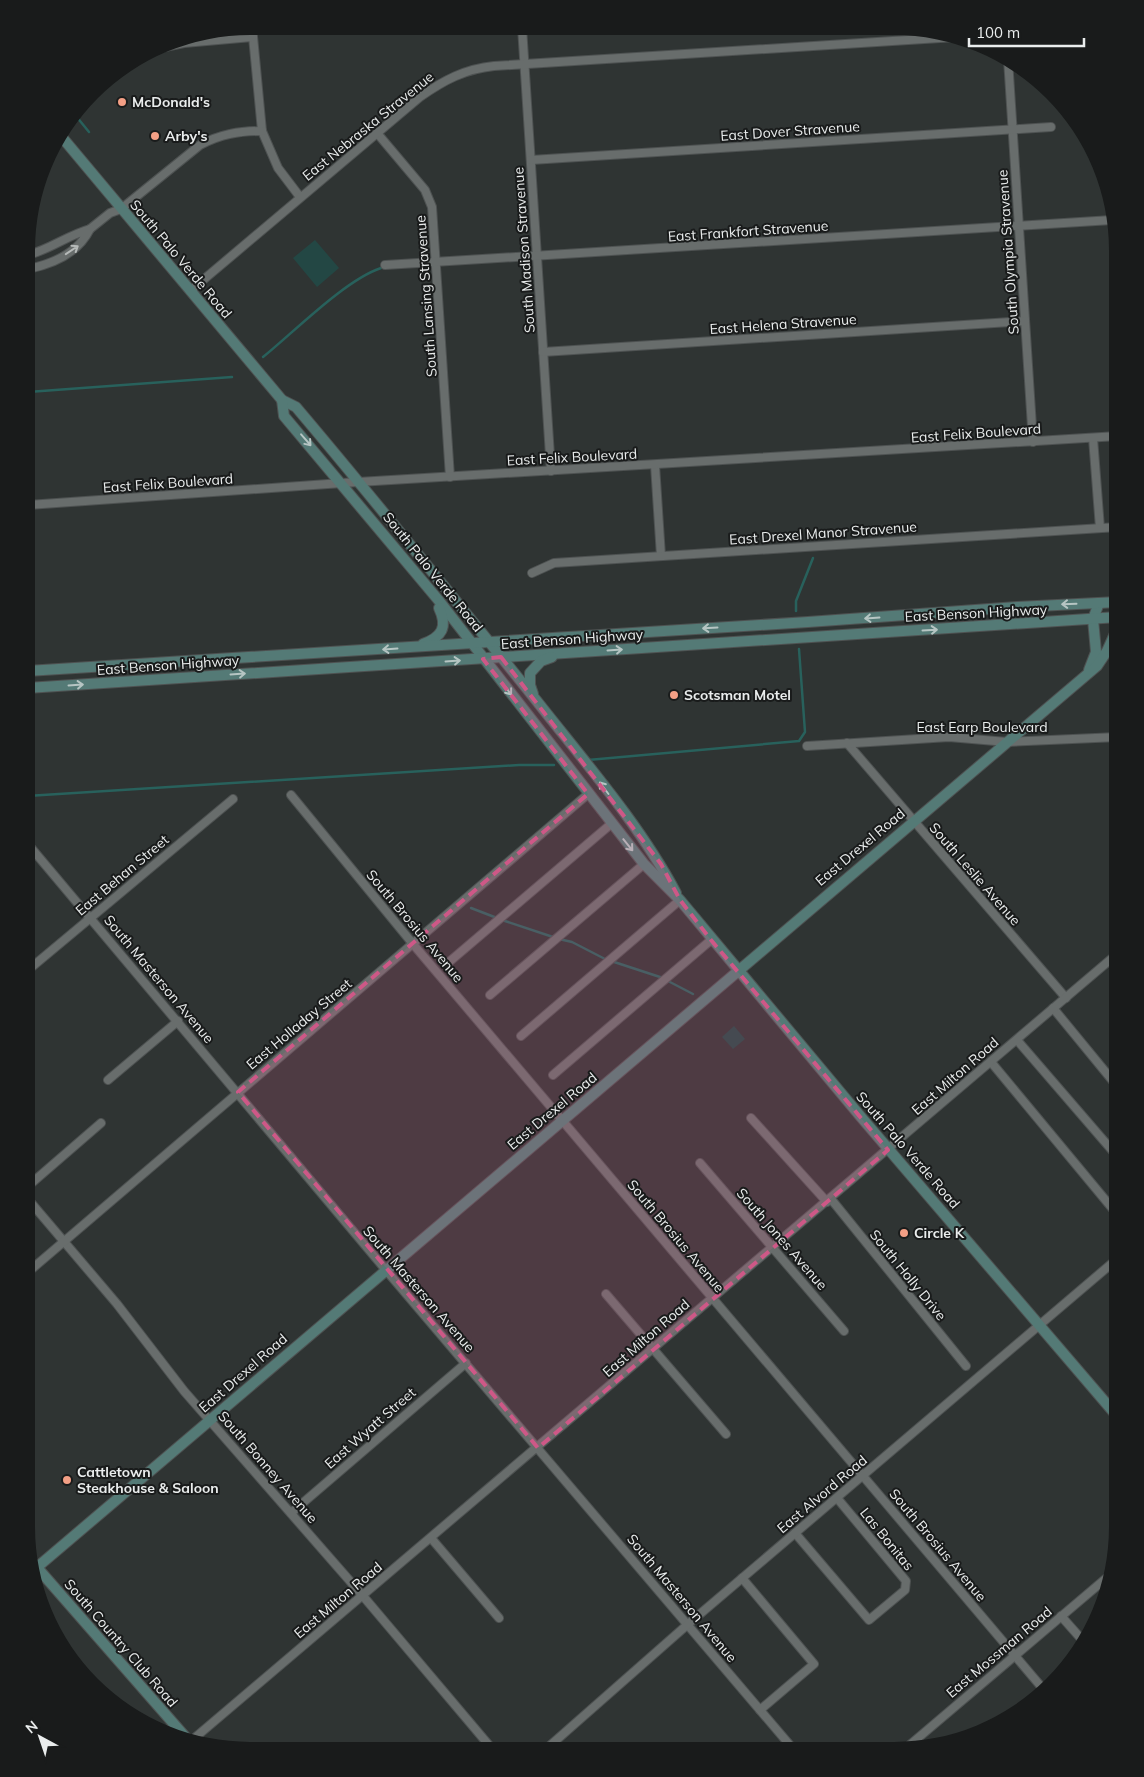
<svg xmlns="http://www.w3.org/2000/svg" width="1144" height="1777" font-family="Mulish,sans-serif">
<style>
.green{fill:#234744}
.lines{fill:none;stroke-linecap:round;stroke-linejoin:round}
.stream{stroke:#28615c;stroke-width:2.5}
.street-casing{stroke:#4e5252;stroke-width:10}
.secondary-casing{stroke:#4e5252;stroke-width:12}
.street{stroke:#686d6c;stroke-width:8}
.secondary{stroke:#547a76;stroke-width:10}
.oneway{stroke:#b6bab9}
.oneway2{stroke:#b6c5c3}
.marked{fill:#ce5887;fill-opacity:0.2;stroke:#ce5887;stroke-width:4;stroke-dasharray:10 6;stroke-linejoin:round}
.poi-dot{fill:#f39f85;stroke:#191b1b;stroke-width:2}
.labels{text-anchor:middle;stroke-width:4;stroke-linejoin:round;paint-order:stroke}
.poi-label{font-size:14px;font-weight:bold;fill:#eaeded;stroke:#191b1b;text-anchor:start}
.street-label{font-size:14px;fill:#eaeded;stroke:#191b1b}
</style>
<rect width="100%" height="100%" fill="#2f3433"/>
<g class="green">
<path d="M315,240l24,28 -22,19 -24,-29z"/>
<path d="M734,1026l11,13 -12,10 -11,-12z"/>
</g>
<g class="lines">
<g class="stream">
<path d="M76,116l13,16"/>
<path d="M263,357c31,-25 82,-77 118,-89"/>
<path d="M28,392l204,-15"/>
<path d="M796,611v-10l17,-43"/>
<path d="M588,760l211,-19 6,-9 -6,-83"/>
<path d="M27,796l492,-31h35"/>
<path d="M471,908l26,10"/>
<path d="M502,920l51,17"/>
<path d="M559,939l13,3 33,17 58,19"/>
<path d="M668,981l25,13"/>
</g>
<defs>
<g id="street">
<path d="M252,26l10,105 16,37 22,29"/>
<path d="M522,27l29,444"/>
<path d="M155,49l29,-6 68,-6"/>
<path d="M1008,59l25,383"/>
<path d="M377,133l48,57 7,17 18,270"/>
<path d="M531,160l520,-33"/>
<path d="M90,229l20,-16 11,-4 79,-64c21,-11 39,-14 62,-14"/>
<path d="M385,265l727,-45"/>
<path d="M28,269c25,-5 50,-16 62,-40 -24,7 -39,20 -62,26"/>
<path d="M190,291l230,-194c24,-17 45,-28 74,-31l462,-29"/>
<path d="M543,352l482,-31"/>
<path d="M1093,438l7,90"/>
<path d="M655,465l6,91"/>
<path d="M28,505l314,-22 776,-47"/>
<path d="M532,573l22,-10 564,-36"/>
<path d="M847,743l219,255"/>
<path d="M807,746l142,-9 58,5 111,-5"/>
<path d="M291,795l122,149 631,746"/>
<path d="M27,843l358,426 409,481"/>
<path d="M449,962l162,-138"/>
<path d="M27,971l206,-172"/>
<path d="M490,995l154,-131"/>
<path d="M1053,1008l64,78"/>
<path d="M521,1036l159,-136"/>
<path d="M1017,1040l100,116"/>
<path d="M991,1062l126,152"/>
<path d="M553,1075l158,-135"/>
<path d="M108,1080l70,-59"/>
<path d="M751,1118l76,84"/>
<path d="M700,1163l144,168"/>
<path d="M27,1187l74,-64"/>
<path d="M27,1198l90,106 67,87 179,205 130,154"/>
<path d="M831,1199l135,167"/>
<path d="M27,1273l561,-479"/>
<path d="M606,1294l120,140"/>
<path d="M291,1513l175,-150"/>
<path d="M795,1533l74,87 36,-30 1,-9 -69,-83"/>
<path d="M431,1538l68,80"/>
<path d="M742,1578l72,86 -54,46"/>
<path d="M1061,1616l23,26"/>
<path d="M191,1741l926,-787"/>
<path d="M905,1749l205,-174"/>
<path d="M545,1750l142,-125 430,-366"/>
</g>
<g id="secondary">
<path d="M61,136l221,264 14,7c82,97 161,195 240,293 48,61 104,125 140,193"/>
<path d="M282,400l2,16 156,186 204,262 36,36 181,217 256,299"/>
<path d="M423,644c19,-7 25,-17 16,-36"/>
<path d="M1089,670l7,-18 -3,-33 6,-16"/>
<path d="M27,671l781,-49 209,-15 101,-5"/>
<path d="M27,688l1091,-71"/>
<path d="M533,694l-3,-9v-12l11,-12 11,-4"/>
<path d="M34,1564l154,176"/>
<path d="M35,1569l1062,-903 10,-15 11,-24"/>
</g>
</defs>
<use href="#street" class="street-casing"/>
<use href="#secondary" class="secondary-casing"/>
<use href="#street" class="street"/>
<use href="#secondary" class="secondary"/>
</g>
<defs><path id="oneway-shaft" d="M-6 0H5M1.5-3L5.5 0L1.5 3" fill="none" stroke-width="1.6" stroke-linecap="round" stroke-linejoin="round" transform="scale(1.25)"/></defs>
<use class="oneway" href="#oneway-shaft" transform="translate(72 250) rotate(-34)"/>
<g class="oneway2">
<use href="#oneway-shaft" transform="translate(306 440) rotate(49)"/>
<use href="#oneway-shaft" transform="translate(1069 604) rotate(178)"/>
<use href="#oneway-shaft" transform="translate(872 618) rotate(176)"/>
<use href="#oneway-shaft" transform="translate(710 628) rotate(177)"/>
<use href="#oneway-shaft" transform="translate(930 630) rotate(-3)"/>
<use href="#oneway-shaft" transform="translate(390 649) rotate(176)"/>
<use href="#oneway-shaft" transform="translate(615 650) rotate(-4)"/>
<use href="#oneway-shaft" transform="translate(453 661) rotate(-4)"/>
<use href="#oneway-shaft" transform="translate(238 674) rotate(-4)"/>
<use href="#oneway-shaft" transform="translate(76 685) rotate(-4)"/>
<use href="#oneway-shaft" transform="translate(507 689) rotate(53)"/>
<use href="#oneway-shaft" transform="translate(604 788) rotate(-127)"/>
<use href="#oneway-shaft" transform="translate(628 845) rotate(51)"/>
</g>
<path class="marked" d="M501,657l160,207 19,36 31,40 177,210 -350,298 -300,-356 350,-298 -105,-135z"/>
<g class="poi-dot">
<circle cx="122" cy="102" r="5"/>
<circle cx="155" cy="136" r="5"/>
<circle cx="674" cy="695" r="5"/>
<circle cx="904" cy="1233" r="5"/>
<circle cx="67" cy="1480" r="5"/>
</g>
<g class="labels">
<g class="poi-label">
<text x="132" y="107">McDonald's</text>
<text x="165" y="141">Arby's</text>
<text x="684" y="700">Scotsman Motel</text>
<text x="914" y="1238">Circle K</text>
<text x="77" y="1477">Cattletown<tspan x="77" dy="16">Steakhouse &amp; Saloon</tspan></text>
</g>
<g class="street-label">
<text transform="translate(368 126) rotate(-39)" y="5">East Nebraska Stravenue</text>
<text transform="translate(790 131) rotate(-4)" y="5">East Dover Stravenue</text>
<text transform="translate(748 231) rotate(-4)" y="5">East Frankfort Stravenue</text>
<text transform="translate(524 250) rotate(-94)" y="5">South Madison Stravenue</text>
<text transform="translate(1008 252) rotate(-94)" y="5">South Olympia Stravenue</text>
<text transform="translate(181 259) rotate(50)" y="5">South Palo Verde Road</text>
<text transform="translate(426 296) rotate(-94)" y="5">South Lansing Stravenue</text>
<text transform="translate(783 324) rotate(-4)" y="5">East Helena Stravenue</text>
<text transform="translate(976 433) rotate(-4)" y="5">East Felix Boulevard</text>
<text transform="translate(572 457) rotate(-3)" y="5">East Felix Boulevard</text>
<text transform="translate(168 483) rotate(-4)" y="5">East Felix Boulevard</text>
<text transform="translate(823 533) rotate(-4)" y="5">East Drexel Manor Stravenue</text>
<text transform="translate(433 572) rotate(51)" y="5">South Palo Verde Road</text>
<text transform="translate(976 613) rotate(-3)" y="5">East Benson Highway</text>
<text transform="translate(572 639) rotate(-4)" y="5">East Benson Highway</text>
<text transform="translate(168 665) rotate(-4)" y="5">East Benson Highway</text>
<text x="982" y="732">East Earp Boulevard</text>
<text transform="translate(860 847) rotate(-40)" y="5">East Drexel Road</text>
<text transform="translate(975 874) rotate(49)" y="5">South Leslie Avenue</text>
<text transform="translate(122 875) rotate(-40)" y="5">East Behan Street</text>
<text transform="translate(415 926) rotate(50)" y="5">South Brosius Avenue</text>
<text transform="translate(159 979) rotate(50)" y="5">South Masterson Avenue</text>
<text transform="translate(299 1024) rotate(-40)" y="5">East Holladay Street</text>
<text transform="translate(955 1076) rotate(-41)" y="5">East Milton Road</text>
<text transform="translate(552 1111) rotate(-40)" y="5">East Drexel Road</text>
<text transform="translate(908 1150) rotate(49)" y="5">South Palo Verde Road</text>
<text transform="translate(676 1236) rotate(50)" y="5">South Brosius Avenue</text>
<text transform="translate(782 1239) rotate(49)" y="5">South Jones Avenue</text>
<text transform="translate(908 1275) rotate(51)" y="5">South Holly Drive</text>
<text transform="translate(419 1289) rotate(49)" y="5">South Masterson Avenue</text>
<text transform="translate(646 1338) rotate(-41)" y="5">East Milton Road</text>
<text transform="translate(243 1373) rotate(-41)" y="5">East Drexel Road</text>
<text transform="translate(370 1428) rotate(-41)" y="5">East Wyatt Street</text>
<text transform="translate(268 1467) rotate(49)" y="5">South Bonney Avenue</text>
<text transform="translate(822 1494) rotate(-40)" y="5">East Alvord Road</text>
<text transform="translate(887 1539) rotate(51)" y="5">Las Bonitas</text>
<text transform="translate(938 1545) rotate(50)" y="5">South Brosius Avenue</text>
<text transform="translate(682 1598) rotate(50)" y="5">South Masterson Avenue</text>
<text transform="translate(338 1600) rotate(-40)" y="5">East Milton Road</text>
<text transform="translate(121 1643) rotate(49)" y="5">South Country Club Road</text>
<text transform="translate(999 1652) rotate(-40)" y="5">East Mossman Road</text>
</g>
</g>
<path d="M0 0H1144V1777H0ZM250 35H894A215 215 0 0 1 1109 250V1527A215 215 0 0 1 894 1742H250A215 215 0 0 1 35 1527V250A215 215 0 0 1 250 35Z" fill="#191b1b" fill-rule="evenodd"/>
<g transform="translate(40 1737) rotate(320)" stroke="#191b1b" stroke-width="4" paint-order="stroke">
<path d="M0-4L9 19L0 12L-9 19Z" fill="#eaeded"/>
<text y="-8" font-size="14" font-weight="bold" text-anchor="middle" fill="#eaeded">N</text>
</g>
<path d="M969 38v8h115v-8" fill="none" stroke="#eaeded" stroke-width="2.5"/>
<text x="976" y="38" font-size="15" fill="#eaeded" stroke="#191b1b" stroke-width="4" paint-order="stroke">100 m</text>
</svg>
